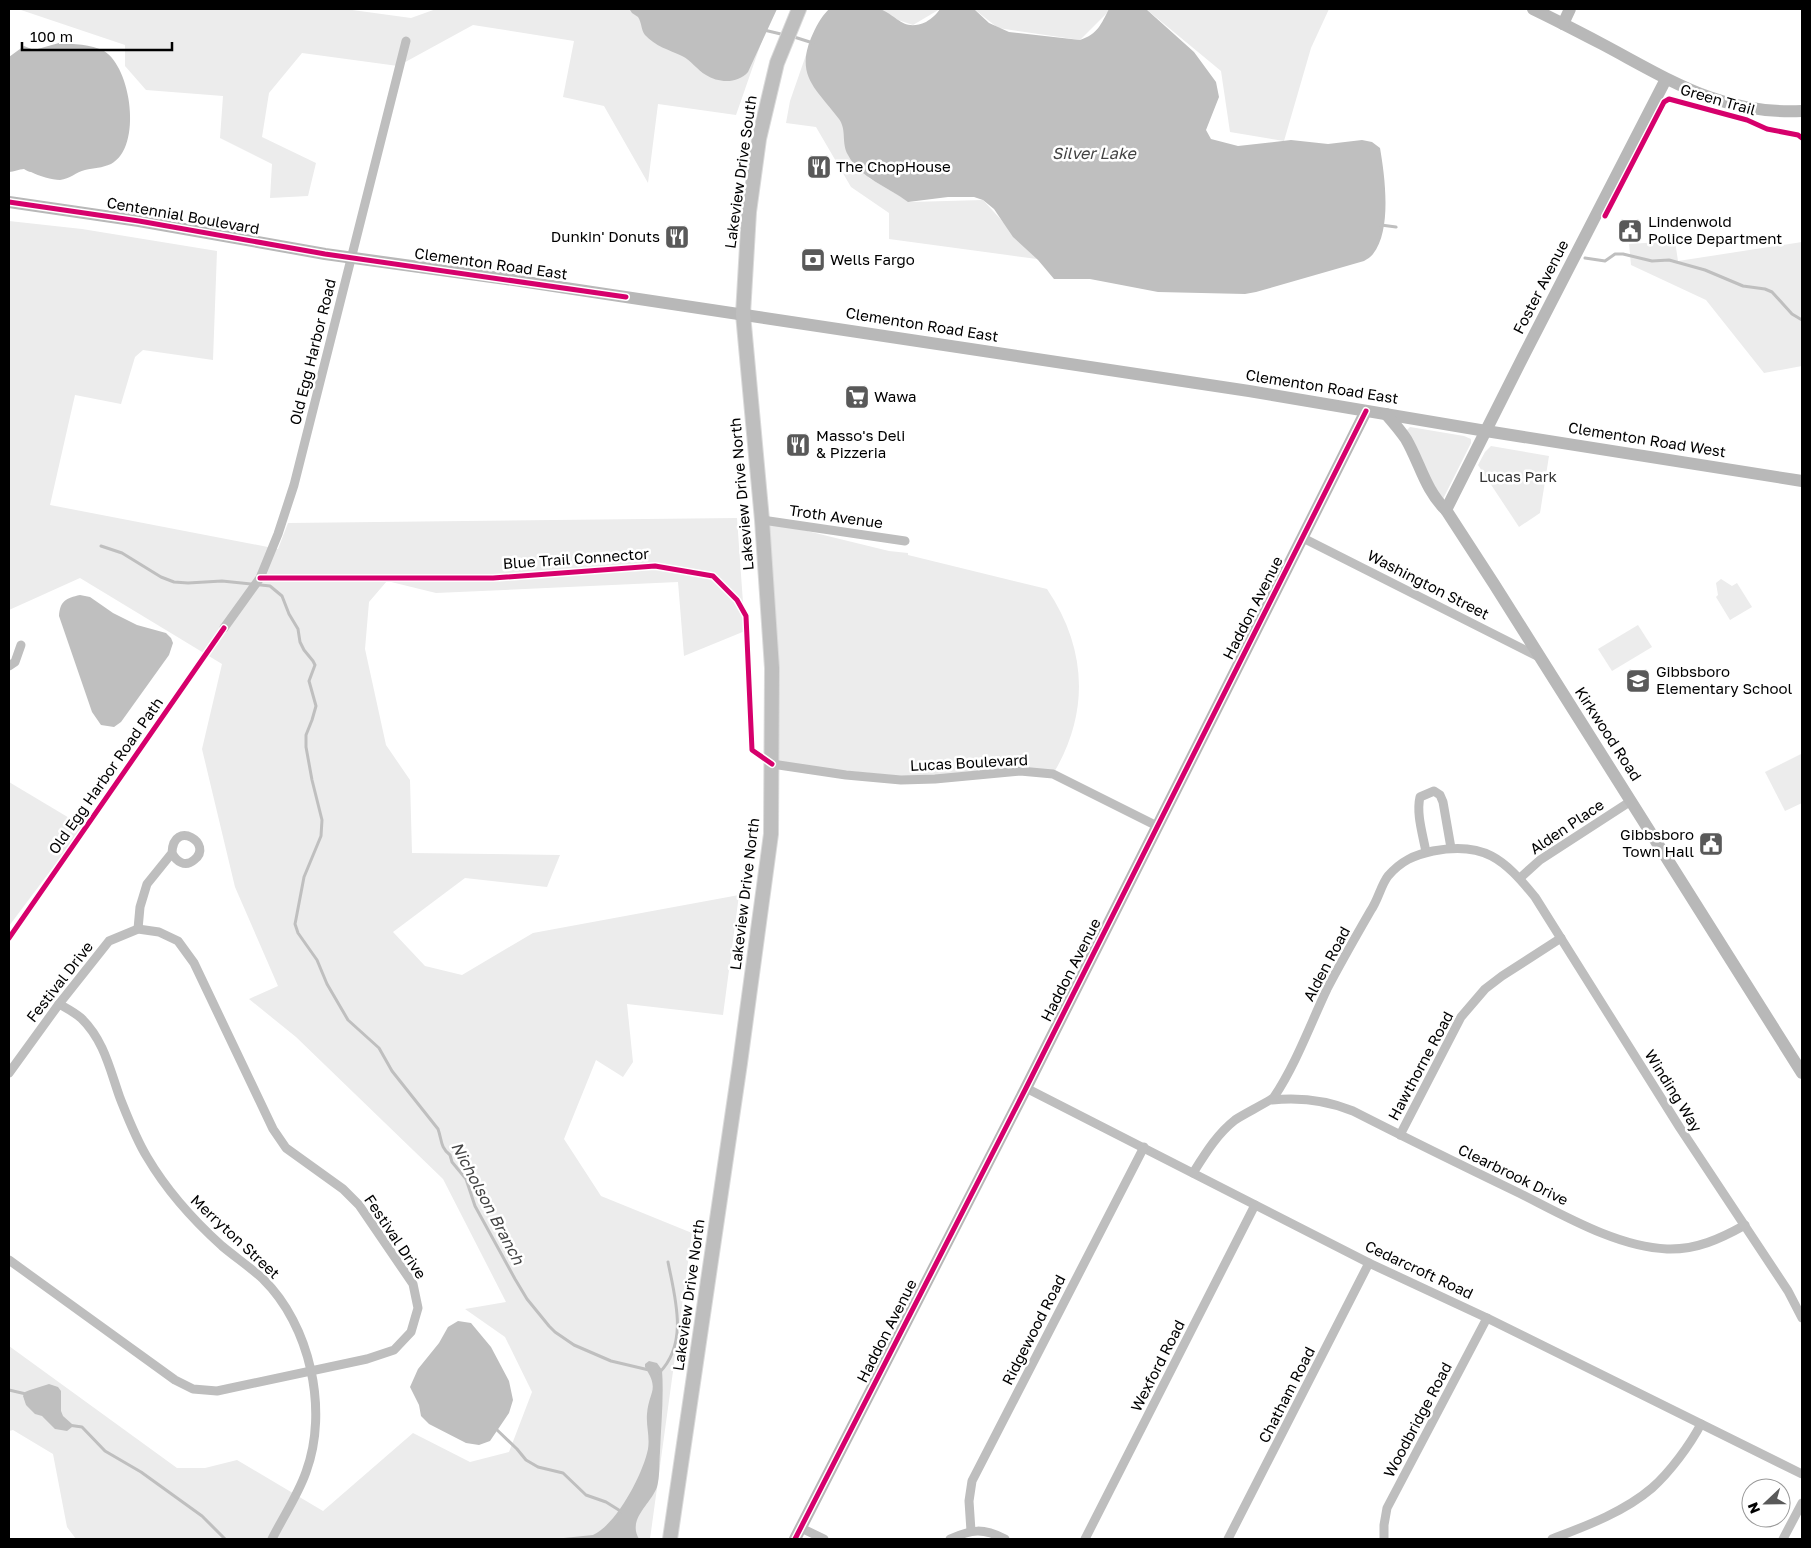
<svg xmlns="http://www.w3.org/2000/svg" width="1811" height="1548" font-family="'Golos Text',sans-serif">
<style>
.green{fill:#ececec}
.water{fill:#bfbfbf}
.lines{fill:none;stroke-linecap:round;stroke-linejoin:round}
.stream{stroke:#bfbfbf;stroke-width:3}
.primary-casing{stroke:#dbdbdb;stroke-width:16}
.street{stroke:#bebebe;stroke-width:9}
.secondary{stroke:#b8b8b8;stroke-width:12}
.primary{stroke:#bebebe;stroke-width:14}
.cycleway-casing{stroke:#fff;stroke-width:8}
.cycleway{stroke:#d6006c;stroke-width:5}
.labels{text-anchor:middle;stroke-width:5;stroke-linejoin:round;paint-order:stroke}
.street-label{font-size:15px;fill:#000;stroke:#fff}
.poi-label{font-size:15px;fill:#000;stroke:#fff;text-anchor:start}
.park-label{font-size:15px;fill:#333;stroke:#fff}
.water-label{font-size:16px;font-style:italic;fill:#444;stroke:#fff}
</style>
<rect width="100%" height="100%" fill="#fff"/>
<g class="green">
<path d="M18,9h327l66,9 25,-9h337l-37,106 -78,-11 -10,79 -44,-77 -41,-9 11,-56 -101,-16 -75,41 -96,-13 -33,40 -7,44 54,26 -8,33 -38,2 2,-34 -52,-26 3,-42 -77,-6 -21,-24v-21z"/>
<path d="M865,9h75l-27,16z"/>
<path d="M974,9h137l-31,31 -82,-12z"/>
<path d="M1146,9h183l-18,39 -27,93 -54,-9 -9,-61z"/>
<path d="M807,52l62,126 41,24 73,-2 54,59 -148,-20v-26l-38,-26 -35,-60 -30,-4 4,-22z"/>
<path d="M9,221l73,8 135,22 -4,109 -70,-10 -8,7 -14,47 -46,-9 -25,110 228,44 10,-26 449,-5 8,113 -61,25 -6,-74 -242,11 -49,-12 -18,21 -4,47 21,96 24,35 2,73 148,2 -13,32 -82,-9 -72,54 32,34 37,9 71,-42 206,-38 -16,120 -96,-11 6,58 -10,15 -27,-17 -32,79 37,57 91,37 -42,306h-574l-9,-12 -14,-73 -40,-24 -4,1v-85l168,122h28l32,-8 86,51 90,-78 57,29 39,-10 23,-60 -27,-55 -40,-28 41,-7 -63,-123 -147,-142 -47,-38 29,-13 -43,-99 -33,-138 20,-85 -142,-86 -71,32z"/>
<path d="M1675,241l3,20 124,-19v124l-38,7 -58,-73 -75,-35 -2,-21z"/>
<path d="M1410,427l54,9 7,3v4l-28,56 -2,1 -35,-69z"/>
<path d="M1491,446l58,10 -9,57 -21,14 -41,-62 7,-13z"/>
<path d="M762,520l127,31 19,2v2l139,34c40,59 43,124 6,185l-33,-3 -85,8 -163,-15z"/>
<path d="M1721,579l11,7 5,-3 15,24 -22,13 -14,-23 2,-2 -2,-12z"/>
<path d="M1638,625l14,22 -40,24 -14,-22z"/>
<path d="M1801,754l1,49 -17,8 -20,-39z"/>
<path d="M9,782l77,46 -23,26 -54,72z"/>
</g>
<g class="water">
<path d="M633,9h144l-29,63c-10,12 -30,11 -42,3 -9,-5 -15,-15 -24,-19 -13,-6 -27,-10 -37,-21 -4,-5 -3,-12 -7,-18l-6,-4 -2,-3z"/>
<path d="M829,9c11,0 41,-3 51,0 18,7 23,23 46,13 6,-4 10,-7 14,-13h34l15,14 20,9 71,8c18,-6 21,-16 29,-31h37l48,43 22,30 3,15 -13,33 5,9 27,7 53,-6 37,4 34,-4 10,2 8,6c5,29 12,82 -7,106 -2,3 -6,5 -9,7l-108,31 -11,2 -87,-2 -68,-13h-36l-16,-19 -25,-23 -19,-28 -11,-9 -9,-3h-26l-40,5c-20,-15 -48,-24 -60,-47 -7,-12 -1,-25 -9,-36 -21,-29 -44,-42 -28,-81 5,-11 9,-20 18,-29z"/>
<path d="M59,43c14,1 32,1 45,8 27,16 39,96 7,113 -9,4 -17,4 -26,6 -9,2 -15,9 -25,10 -8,0 -21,-4 -29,-8 -2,0 -5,-2 -7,-3 -5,0 -10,3 -15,3v-115l15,-11 10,4z"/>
<path d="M80,595l10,2 23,16 24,12 29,8 5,5 2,5 -4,12 -48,67 -7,5 -13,-2 -9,-13 -33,-96c1,-15 7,-18 21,-21z"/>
<path d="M458,1321l13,2 20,24 18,34 4,19 -4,13 -19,28 -11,4 -13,-2 -37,-19 -8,-8 -2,-11 -9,-18 8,-18 21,-26 9,-16z"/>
<path d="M649,1361l8,2 5,7c2,27 -1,55 -2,82 -1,11 0,25 -3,35 -6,17 -30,32 -18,52h-85l39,-4c24,-11 50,-61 55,-86 2,-12 -2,-23 -1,-35 2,-24 13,-23 -2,-47v-3z"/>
<path d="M49,1384l9,3 3,4v20l2,5 9,8v3l-5,4 -12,-2 -13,-13 -7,-2 -9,-9 -3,-9 2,-4 5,-2z"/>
</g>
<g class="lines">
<g class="stream">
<path d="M764,30l21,5"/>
<path d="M791,36l22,7"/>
<path d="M1381,225l15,2"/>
<path d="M1585,258l20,3 10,-7h8l29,7 17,-1 36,10 38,16 22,3 7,3 20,22 10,6"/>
<path d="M101,546l21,7 39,24 13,5 14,1 34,-2 48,5 12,10 7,18 9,15 2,13 4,8 9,11 2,4 -6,16 7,25 -4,14 -6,15v12l6,33 10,40 -1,16 -17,41 -8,42 -1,5 3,9 19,27 10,24 21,36 31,28 13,23 46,58c4,11 2,18 12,26l2,7 14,17 9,27 40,73 12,20 22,27 6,6 19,13 37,16 38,9"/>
<path d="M659,1373c30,-30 16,-75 9,-111"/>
<path d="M9,1390l17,4"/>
<path d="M68,1425l14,2 23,24 36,21 61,44 23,23"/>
<path d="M495,1428l22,21 9,11 12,7 25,6 23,22 20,7 16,10"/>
</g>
<defs>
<path id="primary" d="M670,1539l70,-476 31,-229 1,-166 -10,-148 -19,-206 6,-102 10,-73 18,-76 22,-54"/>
</defs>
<use href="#primary" class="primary-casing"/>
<g class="street">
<path d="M762,520l143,21"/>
<path d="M1303,538l236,119"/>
<path d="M224,628l36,-50 18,-44 16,-49 112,-444"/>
<path d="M9,666l6,-4 6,-17"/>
<path d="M772,764l74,11 55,5 34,-1 85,-8 33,3 104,52"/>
<path d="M1426,852c-3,-17 -10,-38 -6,-55l14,-6 6,4 3,7 8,46"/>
<path d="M1520,878l20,-18 91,-59"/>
<path d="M138,929l2,-22 7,-23 25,-31c4,8 13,15 22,7 21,-16 -21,-42 -22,-7"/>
<path d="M59,1004c7,4 15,8 22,14 23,22 29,52 39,80 8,20 16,41 27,59 20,34 45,62 75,89 13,11 28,21 41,33 47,46 66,131 43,193 -8,23 -23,45 -34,67"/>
<path d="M9,1073l50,-69 50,-63 29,-12 21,3 19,9 16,22 79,166 13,19 57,41 16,16 54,79 5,24 -7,24 -17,18 -27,9 -150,32 -24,-2 -18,-9 -166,-120"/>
<path d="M1026,1088l343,175 118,55 315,156"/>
<path d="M1272,1100c29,-3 54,0 81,11 55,28 110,55 166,82 44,22 98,54 148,56 29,1 53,-10 78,-24"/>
<path d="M1400,1135l61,-118 24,-28 17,-13 59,-38"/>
<path d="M1193,1173c12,-19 24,-39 42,-53 7,-5 37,-20 39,-23 22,-33 36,-72 53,-108 14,-27 29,-53 44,-79 7,-10 10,-25 17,-34 13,-15 26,-21 45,-25 51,-10 71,8 102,46l145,231 108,163 14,27"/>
<path d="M801,1528l23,11"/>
<path d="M971,1531l-2,-30 3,-20 172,-334"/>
<path d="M950,1539c22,-10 33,-11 55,0"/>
<path d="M1085,1539l170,-334"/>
<path d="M1228,1539l141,-276"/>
<path d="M1384,1539v-14l3,-17 100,-190"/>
<path d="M1552,1539c34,-13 72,-27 100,-51 18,-16 38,-43 49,-64"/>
<path d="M1783,1539l19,-36"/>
</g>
<g class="secondary">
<path d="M1533,9c23,11 46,23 69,35 68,36 119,71 200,67"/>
<path d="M1563,24l7,-15"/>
<path d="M9,202l130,19 186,33 181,25 743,112 237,40 316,50"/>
<path d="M1386,414c7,8 14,16 20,25 14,24 19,51 40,71l48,74 308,489"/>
<path d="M1446,510l79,-157 141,-274"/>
<path d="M795,1539l231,-451 340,-677"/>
</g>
<use href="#primary" class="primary"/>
<defs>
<g id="cycleway">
<path d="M9,202l130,19 186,33 301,43"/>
<path d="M1605,216l59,-114 5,-3 78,21 20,9 31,6 4,3"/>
<path d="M260,578h233l162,-12 58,10 24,24 9,16 6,134 20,14"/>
<path d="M9,938l215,-310"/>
<path d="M795,1539l231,-451 340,-677"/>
</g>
</defs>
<use href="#cycleway" class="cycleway-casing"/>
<use href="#cycleway" class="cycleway"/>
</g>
<defs>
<symbol id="restaurant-square" viewBox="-11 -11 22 22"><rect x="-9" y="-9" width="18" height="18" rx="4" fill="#595959" stroke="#fff"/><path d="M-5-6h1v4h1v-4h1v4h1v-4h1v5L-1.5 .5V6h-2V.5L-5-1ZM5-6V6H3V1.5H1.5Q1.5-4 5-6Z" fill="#fff"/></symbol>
<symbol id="civic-square" viewBox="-11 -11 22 22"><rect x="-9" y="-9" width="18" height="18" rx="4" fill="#595959" stroke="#fff"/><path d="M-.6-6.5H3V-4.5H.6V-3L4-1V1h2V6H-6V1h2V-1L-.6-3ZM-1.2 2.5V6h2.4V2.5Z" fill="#fff"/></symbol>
<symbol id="bank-square" viewBox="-11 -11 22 22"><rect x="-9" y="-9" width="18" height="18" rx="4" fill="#595959" stroke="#fff"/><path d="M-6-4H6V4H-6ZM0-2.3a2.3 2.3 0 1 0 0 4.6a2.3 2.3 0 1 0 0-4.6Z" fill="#fff"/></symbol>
<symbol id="supermarket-square" viewBox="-11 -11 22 22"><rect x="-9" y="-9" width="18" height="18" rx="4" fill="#595959" stroke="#fff"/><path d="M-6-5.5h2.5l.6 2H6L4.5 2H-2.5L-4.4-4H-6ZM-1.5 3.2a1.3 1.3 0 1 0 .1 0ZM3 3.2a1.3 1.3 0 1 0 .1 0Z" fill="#fff"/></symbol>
<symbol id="school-square" viewBox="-11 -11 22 22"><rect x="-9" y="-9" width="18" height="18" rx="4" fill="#595959" stroke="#fff"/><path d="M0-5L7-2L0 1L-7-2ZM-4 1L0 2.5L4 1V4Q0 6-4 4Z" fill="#fff"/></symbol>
</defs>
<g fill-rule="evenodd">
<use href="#restaurant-square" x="805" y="153" width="28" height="28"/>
<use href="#civic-square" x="1616" y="217" width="28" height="28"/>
<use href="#restaurant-square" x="663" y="223" width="28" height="28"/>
<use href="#bank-square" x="799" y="246" width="28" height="28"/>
<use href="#supermarket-square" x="843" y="383" width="28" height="28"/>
<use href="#restaurant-square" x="784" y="431" width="28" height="28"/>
<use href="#school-square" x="1624" y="667" width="28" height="28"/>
<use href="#civic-square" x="1697" y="830" width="28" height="28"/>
</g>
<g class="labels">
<g class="street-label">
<text transform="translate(1718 100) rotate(16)" y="5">Green Trail</text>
<text transform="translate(741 172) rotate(-82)" y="5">Lakeview Drive South</text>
<text transform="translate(183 216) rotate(10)" y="5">Centennial Boulevard</text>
<text transform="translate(491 264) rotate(8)" y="5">Clementon Road East</text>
<text transform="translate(1541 287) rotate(-63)" y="5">Foster Avenue</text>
<text transform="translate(922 325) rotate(9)" y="5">Clementon Road East</text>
<text transform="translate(313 352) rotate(-76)" y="5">Old Egg Harbor Road</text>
<text transform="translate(1322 387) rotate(9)" y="5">Clementon Road East</text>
<text transform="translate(1647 440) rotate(9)" y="5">Clementon Road West</text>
<text transform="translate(742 494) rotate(-95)" y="5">Lakeview Drive North</text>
<text transform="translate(836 517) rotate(8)" y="5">Troth Avenue</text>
<text transform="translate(576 559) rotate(-4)" y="5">Blue Trail Connector</text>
<text transform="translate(1428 585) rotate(27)" y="5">Washington Street</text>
<text transform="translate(1253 608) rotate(-63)" y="5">Haddon Avenue</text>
<text transform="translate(1608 734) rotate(57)" y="5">Kirkwood Road</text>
<text transform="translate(969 763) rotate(-3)" y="5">Lucas Boulevard</text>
<text transform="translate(106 776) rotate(-55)" y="5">Old Egg Harbor Road Path</text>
<text transform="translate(1567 827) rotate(-34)" y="5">Alden Place</text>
<text transform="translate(745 894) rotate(-83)" y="5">Lakeview Drive North</text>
<text transform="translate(1327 964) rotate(-62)" y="5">Alden Road</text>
<text transform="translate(1071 970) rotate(-63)" y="5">Haddon Avenue</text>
<text transform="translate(60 982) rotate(-52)" y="5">Festival Drive</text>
<text transform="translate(1421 1066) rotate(-62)" y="5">Hawthorne Road</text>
<text transform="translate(1673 1091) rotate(58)" y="5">Winding Way</text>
<text transform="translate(1513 1175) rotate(26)" y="5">Clearbrook Drive</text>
<text transform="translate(235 1237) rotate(43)" y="5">Merryton Street</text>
<text transform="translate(395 1237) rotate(56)" y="5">Festival Drive</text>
<text transform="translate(1419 1270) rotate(25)" y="5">Cedarcroft Road</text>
<text transform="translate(689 1295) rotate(-82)" y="5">Lakeview Drive North</text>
<text transform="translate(1034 1330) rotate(-63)" y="5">Ridgewood Road</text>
<text transform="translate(887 1331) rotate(-63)" y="5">Haddon Avenue</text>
<text transform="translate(1158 1366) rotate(-63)" y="5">Wexford Road</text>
<text transform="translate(1287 1395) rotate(-63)" y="5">Chatham Road</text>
<text transform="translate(1418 1420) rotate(-62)" y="5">Woodbridge Road</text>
</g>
<g class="poi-label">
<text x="836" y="172">The ChopHouse</text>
<text x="1648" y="227">Lindenwold<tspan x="1648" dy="17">Police Department</tspan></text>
<text x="660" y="242" text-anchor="end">Dunkin' Donuts</text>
<text x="830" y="265">Wells Fargo</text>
<text x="874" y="402">Wawa</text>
<text x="816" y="441">Masso's Deli<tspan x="816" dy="17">&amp; Pizzeria</tspan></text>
<text x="1656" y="677">Gibbsboro<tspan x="1656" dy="17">Elementary School</tspan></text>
<text x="1694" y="840" text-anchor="end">Gibbsboro<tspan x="1694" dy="17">Town Hall</tspan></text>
</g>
<g class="park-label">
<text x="1518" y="482">Lucas Park</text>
</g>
<g class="water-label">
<text x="1094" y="159">Silver Lake</text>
<text transform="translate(488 1203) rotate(62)" y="6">Nicholson Branch</text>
</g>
</g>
<rect width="1811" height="1548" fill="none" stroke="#000000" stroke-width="20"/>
<g transform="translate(1766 1503) rotate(248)"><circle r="24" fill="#ffffff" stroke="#999999"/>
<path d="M0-4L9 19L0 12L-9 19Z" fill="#595959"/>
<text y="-8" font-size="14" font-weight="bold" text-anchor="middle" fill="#000000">N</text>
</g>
<path d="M22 42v8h150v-8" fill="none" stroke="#000000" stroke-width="2.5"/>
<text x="30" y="42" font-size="15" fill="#000000" stroke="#ffffff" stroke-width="4" paint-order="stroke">100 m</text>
</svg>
